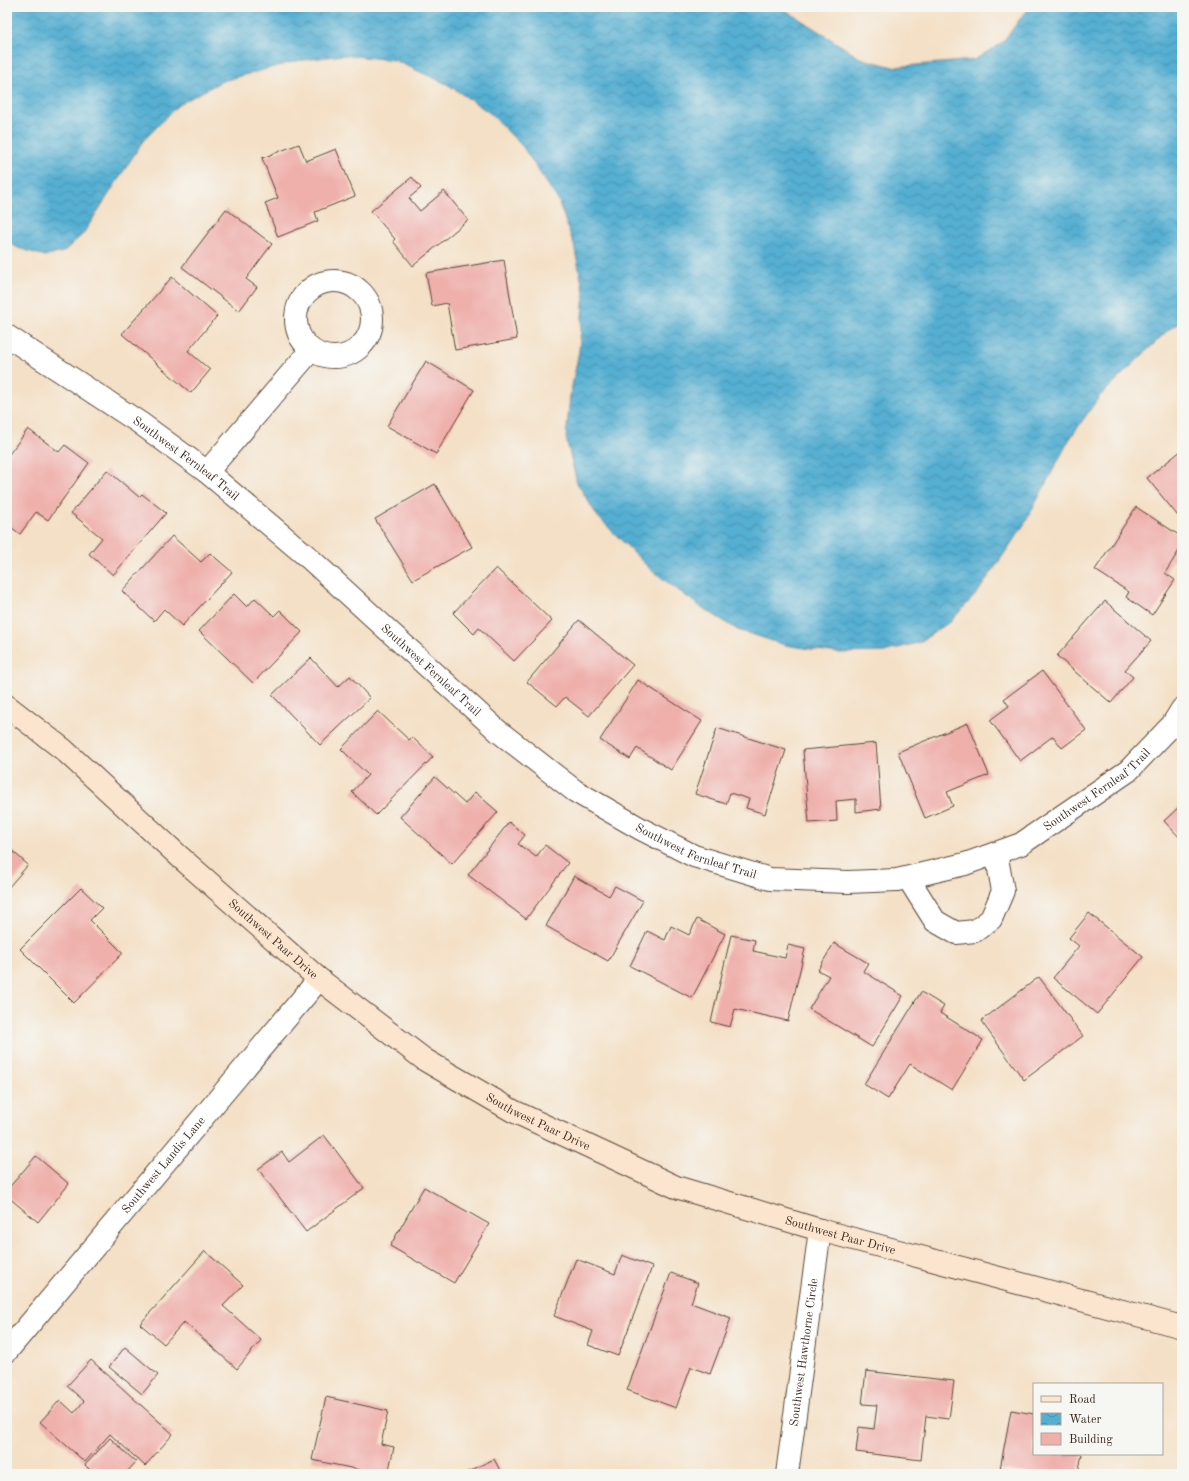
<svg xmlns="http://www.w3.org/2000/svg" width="1189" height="1481" font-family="'Old Standard TT',serif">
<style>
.water{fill:url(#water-waves);stroke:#486c78}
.building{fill:#efb0ac}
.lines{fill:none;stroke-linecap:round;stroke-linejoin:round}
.street-casing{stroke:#574537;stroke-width:24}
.secondary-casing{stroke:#574537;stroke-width:24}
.street{stroke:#fff;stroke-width:22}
.secondary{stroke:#fbe5cf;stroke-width:22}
.labels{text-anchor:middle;stroke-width:4;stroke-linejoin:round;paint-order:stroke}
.street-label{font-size:12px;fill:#3b2a1e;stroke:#f6f6f2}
</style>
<defs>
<pattern id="water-waves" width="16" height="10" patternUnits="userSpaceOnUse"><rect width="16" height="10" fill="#54afd2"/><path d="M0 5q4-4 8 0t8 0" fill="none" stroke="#478faa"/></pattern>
</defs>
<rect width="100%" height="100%" fill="#f6f6f2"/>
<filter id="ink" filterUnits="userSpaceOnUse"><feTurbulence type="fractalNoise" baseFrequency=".025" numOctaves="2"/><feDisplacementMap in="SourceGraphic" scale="8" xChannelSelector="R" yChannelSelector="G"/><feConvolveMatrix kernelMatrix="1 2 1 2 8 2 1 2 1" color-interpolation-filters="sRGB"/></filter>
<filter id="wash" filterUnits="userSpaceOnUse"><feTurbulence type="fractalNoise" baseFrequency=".012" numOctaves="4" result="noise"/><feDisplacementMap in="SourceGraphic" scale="16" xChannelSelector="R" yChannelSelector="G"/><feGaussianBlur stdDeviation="0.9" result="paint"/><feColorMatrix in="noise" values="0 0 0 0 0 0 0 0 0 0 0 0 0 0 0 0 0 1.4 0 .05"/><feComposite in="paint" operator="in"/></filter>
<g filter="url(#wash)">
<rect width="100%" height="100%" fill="#f4e0c6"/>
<path class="water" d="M7,7h774l79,51 33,9 81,-7 28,-17 27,-36h153v313l-15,11 -68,66 -30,43 -44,83 -47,69 -27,29 -31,21 -36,10 -46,1 -53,-8 -47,-15 -40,-25 -48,-36 -52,-52 -21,-34 -11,-45 4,-42 9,-45 5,-58 -10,-48 -16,-45 -35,-53 -33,-34 -43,-29 -53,-24 -51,-5 -47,6 -74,20 -44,24 -35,36 -60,93 -20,18 -18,4 -27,-8 -11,-7z"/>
<g id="blocks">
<g class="building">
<path d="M299,144l7,17 30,-12 19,47 -40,16 3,9 -40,16 -13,-34 13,-5 -16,-40z"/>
<path d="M412,177l9,11 -12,10 11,13 24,-20 24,29 -55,46 -20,-25 2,-2 -24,-28z"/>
<path d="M226,209l46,35 -26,35 11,8 -18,24 -57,-44z"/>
<path d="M504,260l13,79 -62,11 -8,-47 -15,3 -6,-33z"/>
<path d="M172,277l45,39 -29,35 22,19 -19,23 -69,-59z"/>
<path d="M426,361l48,29 -38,64 -49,-28z"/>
<path d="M28,429l31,23 6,-7 24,18 -41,57 -12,-8 -16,22 -13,-10v-67z"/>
<path d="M1182,450v71l-35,-43z"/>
<path d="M107,470l32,27 3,-3 24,19 -53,62 -24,-21 13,-16 -31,-25z"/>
<path d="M435,484l37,63 -59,33 -38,-61z"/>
<path d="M1136,507l46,30v9l-17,27 10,7 -23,35 -26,-18 3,-5 -34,-22z"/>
<path d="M172,536l29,26 9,-9 22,19 -50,54 -18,-17 -10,12 -32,-30z"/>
<path d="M496,568l56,53 -38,40 -35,-33 -5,6 -21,-21z"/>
<path d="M234,594l13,13 8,-9 19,18 6,-6 22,22 -49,51 -54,-52z"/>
<path d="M1105,601l46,40 -26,29 8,7 -22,26 -54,-47z"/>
<path d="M579,620l54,45 -44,51 -24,-19 -8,9 -30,-24z"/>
<path d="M311,658l27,29 12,-11 20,22 -50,47 -48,-50z"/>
<path d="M1042,671l44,59 -24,18 -9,-12 -33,25 -30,-41 19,-14 -5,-7z"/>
<path d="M638,680l64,41 -31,49 -34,-22 -7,11 -30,-19z"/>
<path d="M378,711l31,29 3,-3 21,20 -57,58 -24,-23 16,-17 -27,-26z"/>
<path d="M968,723l21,52 -42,17 6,14 -28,12 -27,-66z"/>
<path d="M717,728l69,22 -21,64 -19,-6 3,-9 -19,-6 -4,11 -31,-10z"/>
<path d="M876,743l5,66 -25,3v-13l-20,2 1,20 -28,2 -6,-73z"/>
<path d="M435,777l30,27 10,-12 23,20 -46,52 -52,-47z"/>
<path d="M1182,804v36l-18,-19z"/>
<path d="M509,822l16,13 -7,9 18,13 9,-12 23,18 -42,56 -58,-44z"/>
<path d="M7,846l21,19 -21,24z"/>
<path d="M574,876l35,20 6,-10 28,15 -35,60 -62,-35z"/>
<path d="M81,888l21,20 -12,12 33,33 -49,50 -54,-54z"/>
<path d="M1089,913l54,44 -46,57 -44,-36 26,-32 -10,-8z"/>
<path d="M697,919l28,15 -33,64 -62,-32 17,-35 18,9 6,-14 18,9z"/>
<path d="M731,935l24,5 -2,11 32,7 3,-13 17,4 -17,72 -53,-12 -5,18 -19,-5z"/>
<path d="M834,943l34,20 -5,8 40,25 -31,51 -63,-38 20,-33 -11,-6z"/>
<path d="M1039,977l44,59 -59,44 -43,-59z"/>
<path d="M921,992l23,14 -4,7 43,27 -31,50 -42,-26 -22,35 -24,-15z"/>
<path d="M324,1135l40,53 -58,44 -48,-63 24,-17 7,10z"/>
<path d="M36,1156l33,28 -31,38 -31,-26v-6z"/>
<path d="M424,1187l65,37 -35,59 -64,-37z"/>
<path d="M205,1251l38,34 -20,21 38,34 -24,29 -53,-47 -20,22 -24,-20z"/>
<path d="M622,1255l30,12 -34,89 -30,-11 5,-14 -39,-15 22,-57 39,15z"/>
<path d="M671,1273l27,10 -7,20 40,15 -21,56 -19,-7 -15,41 -49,-18z"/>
<path d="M125,1347l33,28 -16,19 -33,-27z"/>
<path d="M91,1360l82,74 -28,32 -35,-32 -25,28 -45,-40 20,-22 14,13 10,-12 -17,-15z"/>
<path d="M866,1371l88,10 -5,38 -23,-3 -5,44 -65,-8 3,-25 15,2 3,-24 -15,-1z"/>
<path d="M326,1397l62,14 -7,33 13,3 -6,27h-8l-68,-14z"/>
<path d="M1011,1410l23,4v40h48l-4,20h-48l-30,-5z"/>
<path d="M110,1438l26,24 -11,12h-31l-9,-9z"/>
<path d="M494,1459l8,15h-39z"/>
</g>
</g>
</g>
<g filter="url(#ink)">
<use href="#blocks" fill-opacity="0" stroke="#574537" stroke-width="1"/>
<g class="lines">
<defs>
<g id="street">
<circle cx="334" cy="319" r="38"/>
<path id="s1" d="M7,336l133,87 67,49 102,86 189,173 77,60 66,38 53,27 76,23 78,3 49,-2 68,-16 56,-20 107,-73 44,-46 10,-16"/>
<path d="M207,472l104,-122"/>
<path d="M908,878l27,43 21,12 19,-2 16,-12 12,-28 -7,-38"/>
<path id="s2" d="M7,1351l312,-372"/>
<path id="s3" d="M787,1474l33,-244"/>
</g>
<g id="secondary">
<path id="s4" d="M7,706l57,44 116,107 139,122 106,81 88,51 163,76 144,43 362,97"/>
</g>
</defs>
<use href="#street" class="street-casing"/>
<use href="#secondary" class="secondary-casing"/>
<use href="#street" class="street"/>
<use href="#secondary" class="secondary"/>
</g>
</g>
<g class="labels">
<g class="street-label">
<text dy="4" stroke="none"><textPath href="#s1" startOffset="217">Southwest Fernleaf Trail</textPath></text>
<text dy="4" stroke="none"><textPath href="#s1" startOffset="541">Southwest Fernleaf Trail</textPath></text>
<text dy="4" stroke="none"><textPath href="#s1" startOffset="1294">Southwest Fernleaf Trail</textPath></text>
<text dy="4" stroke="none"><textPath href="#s1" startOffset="865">Southwest Fernleaf Trail</textPath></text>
<text dy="4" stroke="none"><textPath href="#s4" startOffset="354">Southwest Paar Drive</textPath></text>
<text dy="4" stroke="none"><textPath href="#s4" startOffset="677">Southwest Paar Drive</textPath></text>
<text dy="4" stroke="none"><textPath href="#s2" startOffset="243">Southwest Landis Lane</textPath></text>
<text dy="4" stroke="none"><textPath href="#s4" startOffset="1001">Southwest Paar Drive</textPath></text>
<text dy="4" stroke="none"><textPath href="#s3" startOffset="123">Southwest Hawthorne Circle</textPath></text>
</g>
</g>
<rect width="1189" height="1481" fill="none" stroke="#f6f6f2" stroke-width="24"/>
<rect x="1033" y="1383" width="130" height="72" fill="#f6f6f2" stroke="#aba49d"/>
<rect x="1041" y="1396" width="20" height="6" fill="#fbe5cf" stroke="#aba49d"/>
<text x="1069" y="1403" font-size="12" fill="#3b2a1e">Road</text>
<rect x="1041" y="1413" width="20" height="12" fill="url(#water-waves)" stroke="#aba49d"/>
<text x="1069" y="1423" font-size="12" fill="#3b2a1e">Water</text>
<rect x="1041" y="1433" width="20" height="12" fill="#efb0ac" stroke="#aba49d"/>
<text x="1069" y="1443" font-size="12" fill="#3b2a1e">Building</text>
</svg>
